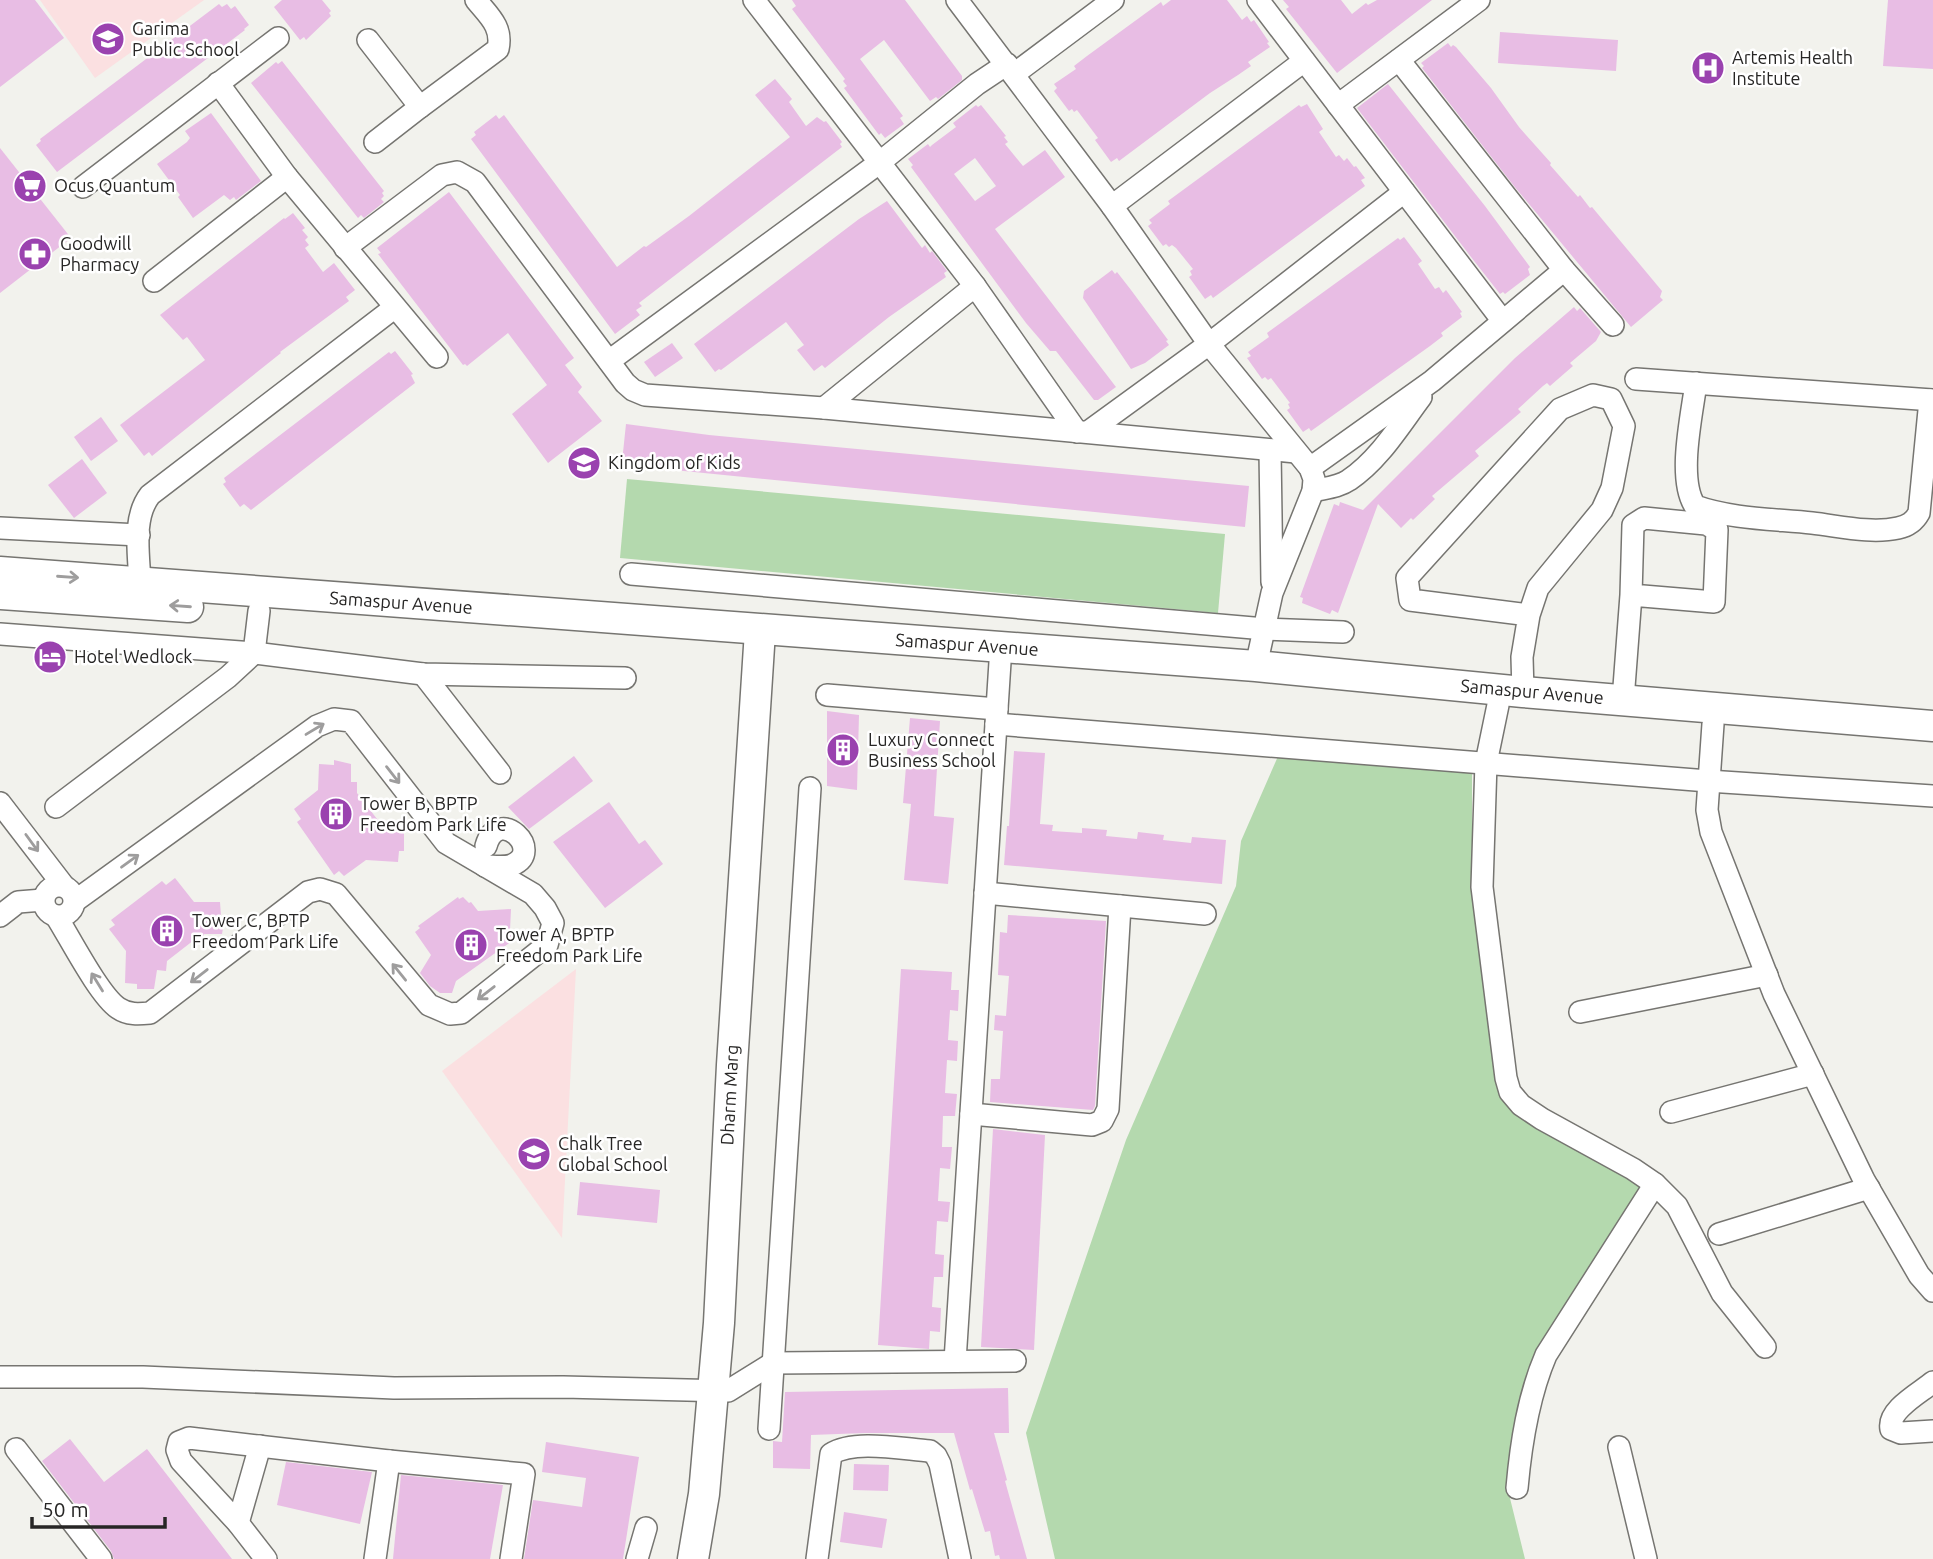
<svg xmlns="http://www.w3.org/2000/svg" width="1933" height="1559" font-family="Ubuntu,sans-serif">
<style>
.education{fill:#fbe0e1}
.green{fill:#b4d9ae}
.building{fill:#e8bde4;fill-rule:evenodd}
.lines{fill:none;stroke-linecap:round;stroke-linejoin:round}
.minor-casing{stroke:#767571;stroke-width:24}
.secondary-casing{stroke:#767571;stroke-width:33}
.minor{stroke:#fff;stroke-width:21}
.secondary{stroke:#fff;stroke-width:30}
.oneway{stroke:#9e9d9d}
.labels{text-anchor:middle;stroke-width:5;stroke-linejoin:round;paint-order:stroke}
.poi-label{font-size:18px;fill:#272625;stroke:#fff;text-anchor:start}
.street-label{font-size:18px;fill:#272625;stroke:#fff}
</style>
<rect width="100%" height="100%" fill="#f2f2ed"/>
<g class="education">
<path d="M40,0h164l-109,78z"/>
<path d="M576,969l-14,269 -120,-167z"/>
</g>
<g class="green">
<path d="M627,479l598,55 -7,79 -598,-55z"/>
<path d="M1279,754l193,16v84l31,236 141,94 -112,182 -26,116 19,77h-470l-29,-126 100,-293 110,-254 5,-45z"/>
</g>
<g class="building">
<path d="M0,0h35l29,38 -64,49z"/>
<path d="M282,0h40l9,11 -2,2 2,3 -25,24 -2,-3 -4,3 -26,-33z"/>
<path d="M792,0h113l57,76v4l-24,19 -2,-2 -6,4 -46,-61 -24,19 43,57 -3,2 4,6 -19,14 -4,-5 -2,2 -35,-47 3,-2 -4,-5 2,-2 -53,-70 4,-3z"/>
<path d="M1171,0h56l15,20 5,-4 4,6 3,-2 15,22 -2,1 3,4 -22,15 3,4 -13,9 -28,18 -91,68 -2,-3 -6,4 -16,-22 3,-2 -21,-28 -3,2 -2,-3 -3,2 -15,-20 3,-3 -3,-4 22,-15 -2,-3 13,-10 74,-54 2,4z"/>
<path d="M1283,0h58l11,14 14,-11 2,2 9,-5h55l-95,73 -51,-64 3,-2z"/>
<path d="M1888,0h45v69l-50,-3z"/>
<path d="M219,4l3,3 5,-3 4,5 4,-3 14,19 -5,4 1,1 -188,142 -21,-27 5,-4 -1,-2z"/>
<path d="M1500,32l118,8 -2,31 -118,-8z"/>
<path d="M1448,43l3,4 2,-2 3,2 35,41 28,39 32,36 -1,2 28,32 2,-2 10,13 2,-1 70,84 -2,6 3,3 -32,27 -117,-141 -92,-118 2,-2 -3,-3z"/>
<path d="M282,61l102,130 -2,2 2,3 -3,3 3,3 -20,16 -3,-3 -3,3 -107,-135 25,-21 2,2z"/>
<path d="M775,79l17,20 -3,3 17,24 11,-9 7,5 2,-1 16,21 -2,2 2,3 -203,156 3,3 -6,4 4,5 -25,19 -144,-195 5,-4 -2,-3 22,-17 3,4 5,-4 113,152 27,-21 2,1 43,-31 101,-79 -35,-42z"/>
<path d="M1388,84l97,122 45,61 -2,2 2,6 -25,19 -2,-2 -3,2 -29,-37 -114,-149z"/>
<path d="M1307,104l16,25 -4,3 17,25 3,-2 5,6 3,-3 7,9 2,-1 9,12 -4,2 4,6 -152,112 -2,-3 -6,4 -16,-22 3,-2 -2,-4 3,-2 -17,-21 -4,-3 -3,2 -3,-3 -3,2 -15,-20 4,-3 -3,-3 21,-16 -2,-3 131,-96 2,2z"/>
<path d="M976,105l2,2 3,-2 25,31 -2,1 4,5 -3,2 18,22 22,-16 20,27 -70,52 121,158 -18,13h-4l-38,-49h-6l-24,-28 -115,-156 2,-2 -5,-6 20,-15 2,3 2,-2 24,-18 -3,-4zM975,158l21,28 -21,15 -21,-27z"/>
<path d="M211,113l50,68 -25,19 -2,-3 -4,3 -6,-5 -31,23 -15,-21 2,-2 -23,-31 30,-22 3,-4 -5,-7z"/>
<path d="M0,148l71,90 -71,55z"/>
<path d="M449,192l125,166 -9,7 17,22 -4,5 24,29 -54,42 -36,-49 35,-29 -39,-52 -41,33 -2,-2 -2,1 -85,-111 3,-1 -4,-5z"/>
<path d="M887,201l35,47 3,-3 5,8 2,-2 15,20 -3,2 2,4 -57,40 -64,51 -3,-3 -8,6 -17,-21 7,-5 -18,-23 -65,48 -2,-1 -4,3 -21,-28 165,-125z"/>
<path d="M293,213l12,15 -3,2 6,7 -3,3 4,5 -4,3 18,24 11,-9 21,27 -9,7 3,4 -69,51 1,1 -129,103 -3,-4 -5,4 -24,-31 85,-65 -18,-23 -4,3 -23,-25 124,-97 1,1z"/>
<path d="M1404,237l18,24 -4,3 17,25 4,-2 4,6 3,-3 16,22 -2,1 2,4 -21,16 2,3 -13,10 -119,85 -2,-3 -6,4 -16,-22 3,-2 -2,-4 2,-1 -19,-25 -3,2 -3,-3 -3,2 -15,-21 4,-2 -3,-4 21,-15 -2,-4 131,-95 2,2z"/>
<path d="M1112,270l3,4 2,-2 14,18 37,50 -2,1 3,4 -24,18 -14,6 -48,-71 1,-7z"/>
<path d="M1574,307l3,4 3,-3 21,24 -5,9 -26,22 3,3 -23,20 -3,-3 -4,3 -25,23 3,3 -46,39 4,5 -47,40 3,3 -22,21 -2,-2 -10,10 -23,-24 -40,109 -6,-3 -2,4 -28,-11 1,-5 -3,-1 34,-93 5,2 1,-4 23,8 152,-152z"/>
<path d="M672,343l11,15 -28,19 -11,-15z"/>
<path d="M395,351l18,23 -2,1 4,8 -164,127 -7,-6 -4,3 -17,-23 3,-2 -2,-4 165,-126 2,2z"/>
<path d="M101,417l17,24 -27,20 -17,-24z"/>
<path d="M626,424l83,11 540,51 -4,41 -621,-62 -2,-3z"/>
<path d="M82,459l25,34 -33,25 -26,-33z"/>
<path d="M827,711l32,4 -2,75 -30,-4z"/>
<path d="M910,718l30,3 -6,95 20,2 -6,66 -44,-4 7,-76 -8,-1z"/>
<path d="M1014,751l31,2 -5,71 13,1 -1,6 30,2v-5l25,2 -1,6 31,3 1,-7 26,3 -1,5 28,3 1,-6 34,3 -4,44 -218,-19 3,-39h2z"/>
<path d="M574,756l19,25 -64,48 -21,-22z"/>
<path d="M334,760l17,4v18h6v11l20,26 10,2 -1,10 18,2v18h-5l-1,11 -32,-2 -22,16 -5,-5 -5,4 -37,-53 4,-3 -7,-10 24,-19 1,-26 15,1z"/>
<path d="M609,802l30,42 6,-4 18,24 -58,44 -52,-66z"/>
<path d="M175,878l19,24h26l1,14 4,1 -3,17h-18v6h-10l-27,21 -1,10 -9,-1 -3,19h-17v-5l-12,-1 1,-32 -17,-22 6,-4 -4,-5 51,-39 4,4z"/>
<path d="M458,897l1,2 4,-2 6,6 2,-1 7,9 33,-2 -1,21 4,1 -2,10 -56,40 -4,12h-12l-10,-7 -10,-13 11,-18 -16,-23 5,-4 -2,-2z"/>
<path d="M1008,915l98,6 -11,185 -2,4 -103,-8 1,-23h9l3,-48 -9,-1 1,-15 11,1 3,-40 -11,-1 2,-43 7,1z"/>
<path d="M901,969l51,3 -1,18h8l-1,21 -8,-1 -2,30 10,1 -1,20 -10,-1 -2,33 12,1 -2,22h-12l-1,31h10l-2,22 -10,-1 -2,33 12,1 -2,20 -11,-1 -2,33 9,1 -1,22h-9l-2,30 9,1 -1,24 -10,-1 -1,18 -51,-4z"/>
<path d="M993,1129l52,6 -11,215 -53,-3z"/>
<path d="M580,1182l80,8 -3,33 -80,-8z"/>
<path d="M1008,1388l1,45h-15l13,47 -2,1 22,78h-27l-1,-4 -4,1 -5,-25 -5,1 -13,-43 -2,1 -16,-57h-89l-54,2 -1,34 -37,-1v-27l9,1 3,-50z"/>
<path d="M70,1439l34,43 43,-33 85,110h-118l-3,-8 -69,-90z"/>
<path d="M546,1442l93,15 -16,102h-99l9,-59 49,7 4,-29 -44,-6z"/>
<path d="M286,1462l86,10 -12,52 -83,-19z"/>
<path d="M854,1464l35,1 -1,26 -35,-1z"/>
<path d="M401,1475l102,10 -13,74h-97z"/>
<path d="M844,1512l43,7 -5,29 -42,-6z"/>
</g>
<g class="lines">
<defs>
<g id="minor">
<path d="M754,0l221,286 102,146"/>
<path d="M957,0l155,206 97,138 101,124 4,11 -1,12 -41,102 -16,73"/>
<path d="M1258,0l244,320"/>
<path d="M368,40l52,67 78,-58c5,-22 -9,-33 -22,-49"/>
<path d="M1399,60l165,210 49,55"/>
<path d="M1014,74l99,-74"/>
<path d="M218,83l69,94 150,180"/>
<path d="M1338,105l141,-105"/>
<path d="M375,142l45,-35"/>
<path d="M83,187l195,-149"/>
<path d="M1112,206l192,-145"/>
<path d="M345,248l97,-73 15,-3 18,10 150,201 8,7 12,5 179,13 472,44"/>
<path d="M154,281l133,-104"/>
<path d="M609,361l270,-198 98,-79 30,-20"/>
<path d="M1636,379l297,21"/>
<path d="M1696,383c-4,31 -19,96 -1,123 36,13 79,13 117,17 27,3 59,11 86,5 10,-2 16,-6 21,-15l11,-113"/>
<path d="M824,408l151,-122"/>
<path d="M1088,432l121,-88 195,-152"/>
<path d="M1270,451l2,131"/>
<path d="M1310,468l122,-87 132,-111"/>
<path d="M1313,491c12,-3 26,-4 36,-11 30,-20 51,-55 72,-83"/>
<path d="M0,528l139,7"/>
<path d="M631,574l634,55 78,3"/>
<path d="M140,583c-1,-28 -8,-65 10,-88l244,-187"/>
<path d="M0,634l254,19 169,21 202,4"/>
<path d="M423,674l77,99"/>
<path d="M1523,692l-1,-35 7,-42 9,-27 64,-78 10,-22 12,-62 -13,-27 -18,-4 -33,14 -153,169 3,22 119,15"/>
<path d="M827,695l170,14"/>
<path d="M1623,700l8,-105 83,7 3,-72 -11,-6 -62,-6 -11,7 -2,70"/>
<path d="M1498,705l-12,58 -4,124 24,191 4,14 11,13 21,14 91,50 22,15 22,22 45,87 43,54"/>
<path d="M996,724l712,57 225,15"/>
<path d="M1713,724l-6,86 4,22 63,162 90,186 55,95 14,16"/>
<path d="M0,803l63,82"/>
<path d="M56,807l172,-130 26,-24 5,-42"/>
<path d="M485,866c8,0 19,2 27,-1 34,-14 -14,-61 -26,-19"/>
<circle cx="59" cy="901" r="15"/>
<path d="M985,893l220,21"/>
<path d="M0,916l18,-14 25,-2"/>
<path d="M56,916c14,22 43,79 62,92 10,7 21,6 32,5l158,-121 12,-3 16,5 93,111 21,9 11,-1 86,-68 6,-22 -8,-15 -12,-14 -87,-51 -95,-122 -17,-2 -17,7 -242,175"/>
<path d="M1580,1012l187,-37"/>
<path d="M1671,1112l142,-38"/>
<path d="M971,1114l121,11 10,-4 6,-12 12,-203"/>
<path d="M1719,1234l150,-46"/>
<path d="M955,1361l45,-699"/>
<path d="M0,1377h143l251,11 169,-1 165,4 45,-28 242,-2"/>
<path d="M1933,1382c-13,11 -46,28 -42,47l10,4 32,-2"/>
<path d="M769,1429l41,-641"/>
<path d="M1619,1447l27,112"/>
<path d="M16,1449l85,110"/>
<path d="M1517,1488c4,-45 11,-91 29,-133l109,-171"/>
<path d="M238,1523l22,-77"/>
<path d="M266,1559l-28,-36 -57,-62 -4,-11 2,-8 10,-4 200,23 135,13 -13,85"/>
<path d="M375,1559l14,-98"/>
<path d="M637,1559l9,-31"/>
<path d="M817,1559l14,-105c23,-15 71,-5 99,-3l6,5 4,8 20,95"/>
</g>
<g id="secondary">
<path d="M0,572l1256,94 267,26 410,34"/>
<path d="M0,594l188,13"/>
<path d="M693,1559l11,-65 15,-171 13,-258 28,-434"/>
</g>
</defs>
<use href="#minor" class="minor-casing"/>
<use href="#secondary" class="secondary-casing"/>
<use href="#minor" class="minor"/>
<use href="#secondary" class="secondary"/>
</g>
<defs><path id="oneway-shaft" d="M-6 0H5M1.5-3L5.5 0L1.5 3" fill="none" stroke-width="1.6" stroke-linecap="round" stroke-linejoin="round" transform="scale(1.75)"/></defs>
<g class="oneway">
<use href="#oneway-shaft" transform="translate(68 577) rotate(4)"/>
<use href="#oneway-shaft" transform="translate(180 606) rotate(-176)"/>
<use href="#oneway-shaft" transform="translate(315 729) rotate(-31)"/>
<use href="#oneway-shaft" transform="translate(393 775) rotate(52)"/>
<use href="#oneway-shaft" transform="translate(32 843) rotate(54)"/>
<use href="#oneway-shaft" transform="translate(130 861) rotate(-36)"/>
<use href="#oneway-shaft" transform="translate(399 972) rotate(-129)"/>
<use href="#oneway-shaft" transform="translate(199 976) rotate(142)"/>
<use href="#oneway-shaft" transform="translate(97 982) rotate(-122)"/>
<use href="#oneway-shaft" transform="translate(486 993) rotate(142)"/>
</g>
<defs>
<symbol id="school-disc" viewBox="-11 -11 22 22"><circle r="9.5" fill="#9a42af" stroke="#fff"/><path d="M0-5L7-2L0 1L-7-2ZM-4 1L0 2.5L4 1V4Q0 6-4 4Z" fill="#fff"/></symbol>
<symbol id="hospital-disc" viewBox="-11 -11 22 22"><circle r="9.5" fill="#9a42af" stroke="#fff"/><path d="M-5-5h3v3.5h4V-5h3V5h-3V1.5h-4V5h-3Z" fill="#fff"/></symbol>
<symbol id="supermarket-disc" viewBox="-11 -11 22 22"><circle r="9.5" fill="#9a42af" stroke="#fff"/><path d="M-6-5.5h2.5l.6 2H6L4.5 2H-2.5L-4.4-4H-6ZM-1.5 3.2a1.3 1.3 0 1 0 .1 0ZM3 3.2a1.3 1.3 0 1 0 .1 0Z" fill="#fff"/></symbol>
<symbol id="pharmacy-disc" viewBox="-11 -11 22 22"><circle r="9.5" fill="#9a42af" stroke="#fff"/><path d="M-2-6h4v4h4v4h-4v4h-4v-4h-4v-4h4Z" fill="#fff"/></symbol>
<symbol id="hotel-disc" viewBox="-11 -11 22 22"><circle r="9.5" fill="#9a42af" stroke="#fff"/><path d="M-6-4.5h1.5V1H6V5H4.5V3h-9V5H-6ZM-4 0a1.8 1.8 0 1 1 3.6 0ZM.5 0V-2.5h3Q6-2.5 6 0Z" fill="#fff"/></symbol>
<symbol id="building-disc" viewBox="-11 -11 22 22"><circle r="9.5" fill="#9a42af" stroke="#fff"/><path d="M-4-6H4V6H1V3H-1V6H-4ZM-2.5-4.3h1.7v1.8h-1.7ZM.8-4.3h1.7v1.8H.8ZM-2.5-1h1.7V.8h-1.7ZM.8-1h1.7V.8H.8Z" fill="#fff"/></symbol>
</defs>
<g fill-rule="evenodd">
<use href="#school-disc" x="89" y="20" width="38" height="38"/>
<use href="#hospital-disc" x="1689" y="49" width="38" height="38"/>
<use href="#supermarket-disc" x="11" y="167" width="38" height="38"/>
<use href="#pharmacy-disc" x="16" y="235" width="38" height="38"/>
<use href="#school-disc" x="565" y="444" width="38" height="38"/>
<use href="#hotel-disc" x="31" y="638" width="38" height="38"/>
<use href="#building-disc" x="824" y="731" width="38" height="38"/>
<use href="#building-disc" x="317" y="795" width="38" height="38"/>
<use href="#building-disc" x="148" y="912" width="38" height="38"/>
<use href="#building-disc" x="452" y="926" width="38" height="38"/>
<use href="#school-disc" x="515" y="1135" width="38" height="38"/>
</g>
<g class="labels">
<g class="poi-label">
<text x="132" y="35">Garima<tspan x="132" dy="21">Public School</tspan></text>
<text x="1732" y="64">Artemis Health<tspan x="1732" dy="21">Institute</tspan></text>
<text x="54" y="192">Ocus Quantum</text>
<text x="60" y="250">Goodwill<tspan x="60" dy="21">Pharmacy</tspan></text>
<text x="608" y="469">Kingdom of Kids</text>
<text x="74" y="663">Hotel Wedlock</text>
<text x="868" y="746">Luxury Connect<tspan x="868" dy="21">Business School</tspan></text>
<text x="360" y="810">Tower B, BPTP<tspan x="360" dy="21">Freedom Park Life</tspan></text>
<text x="192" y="927">Tower C, BPTP<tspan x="192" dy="21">Freedom Park Life</tspan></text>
<text x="496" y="941">Tower A, BPTP<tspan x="496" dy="21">Freedom Park Life</tspan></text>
<text x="558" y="1150">Chalk Tree<tspan x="558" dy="21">Global School</tspan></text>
</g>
<g class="street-label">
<text transform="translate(401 603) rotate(4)" y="6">Samaspur Avenue</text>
<text transform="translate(967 645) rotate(4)" y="6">Samaspur Avenue</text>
<text transform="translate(1532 692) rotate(5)" y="6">Samaspur Avenue</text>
<text transform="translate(730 1095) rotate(-87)" y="6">Dharm Marg</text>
</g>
</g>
<path d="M32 1517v10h133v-10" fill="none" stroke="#272625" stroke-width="3.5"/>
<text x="42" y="1517" font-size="21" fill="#272625" stroke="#ffffff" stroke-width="5" paint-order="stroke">50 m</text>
</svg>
